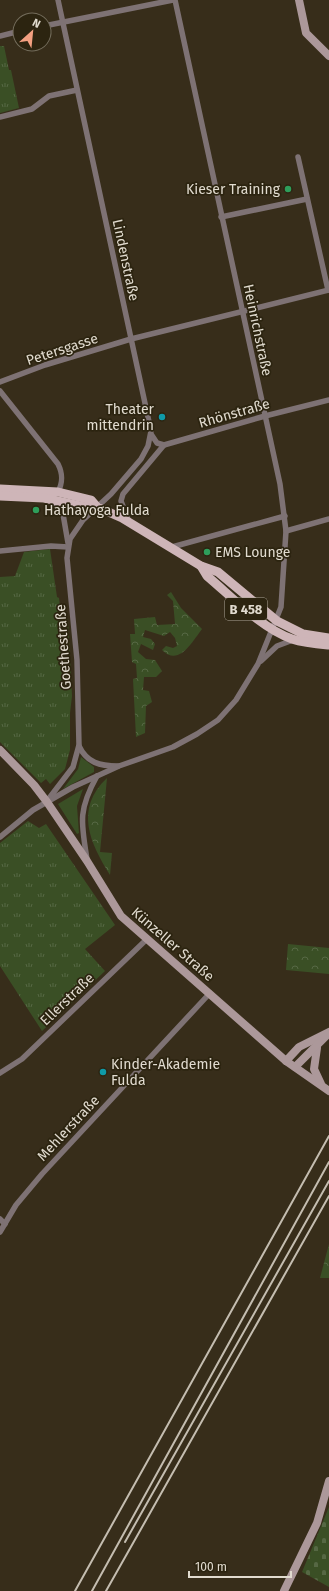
<svg xmlns="http://www.w3.org/2000/svg" width="329" height="1591" font-family="'Fira Sans',sans-serif">
<style>
.grass{fill:#3a4f25}
.forest{fill:url(#forest-crowns)}
.cemetery{fill:url(#cemetery-stones)}
.park{fill:url(#park-tufts)}
.lines{fill:none;stroke-linecap:round;stroke-linejoin:round}
.street{stroke:#7e7274;stroke-width:5.5}
.secondary{stroke:#ac989a;stroke-width:8}
.primary{stroke:#ceb5b8;stroke-width:9}
.rail{stroke:#c4bdb0;stroke-width:2}
.leisure-dot{fill:#2e9e5b;stroke:#2c2410;stroke-width:1.5}
.culture-dot{fill:#0f9aa8;stroke:#2c2410;stroke-width:1.5}
.labels{text-anchor:middle;stroke-width:3.5;stroke-linejoin:round;paint-order:stroke}
.shield{fill:#2c2410;stroke:#aba496;stroke-width:1}
.shield-label{font-size:13px;font-weight:bold;fill:#e1dbcf}
.poi-label{font-size:14px;fill:#e1dbcf;stroke:#2c2410;text-anchor:start}
.street-label{font-size:14px;fill:#e1dbcf;stroke:#2c2410}
</style>
<defs>
<pattern id="forest-crowns" width="20" height="18" patternUnits="userSpaceOnUse"><rect width="20" height="18" fill="#3a4f25"/><path d="M2 6a3 3 0 1 1 6 0M12 15a3 3 0 1 1 6 0" fill="none" stroke="#566844"/></pattern>
<pattern id="cemetery-stones" width="16" height="16" patternUnits="userSpaceOnUse"><rect width="16" height="16" fill="#3a4f25"/><path d="M2 7V4a2 2 0 0 1 4 0v3zM10 15v-3a2 2 0 0 1 4 0v3z" fill="#566844"/></pattern>
<pattern id="park-tufts" width="24" height="20" patternUnits="userSpaceOnUse"><rect width="24" height="20" fill="#3a4f25"/><path d="M3 7l-1-3M5 7V3M7 7l1-3M15 17l-1-3M17 17v-4M19 17l1-3" fill="none" stroke="#566844"/></pattern>
</defs>
<rect width="100%" height="100%" fill="#372d1a"/>
<g class="grass">
<path d="M81,757l13,10v5l-31,17 15,-20z"/>
<path d="M83,789l-6,17 2,27 -2,1 -19,-30z"/>
</g>
<g class="forest">
<path d="M171,592l10,16 21,21c-10,13 -23,38 -40,21l4,-4 7,2 4,-2 -2,-8 -5,-6 -6,4 -19,-6 -2,7 8,2 4,5 -2,6 -12,-6 -3,8 8,7 9,1 7,11 -6,6h-12l-1,13 6,1 3,11 -6,4 -1,27 -9,4 -3,-58 4,-1 -1,-14 -4,-2 -2,-28h5l-1,-15 21,-2 2,8 18,-1 -2,-23 -6,-6z"/>
<path d="M107,778l-7,74 12,1 -2,22c-20,-32 -36,-66 -3,-97z"/>
<path d="M288,944l41,4v26l-43,-4z"/>
<path d="M329,1244v34h-9z"/>
</g>
<path class="cemetery" d="M329,1507v80l-27,-15z"/>
<g class="park">
<path d="M0,46h4l5,24h2l8,38 -19,5z"/>
<path d="M50,549l7,48 2,1 2,17h5l2,6 4,75 -2,17v37l-5,19 -15,15 -4,-5 -5,4 -41,-41v-165l15,-1 9,-24z"/>
<path d="M28,821l11,7 7,-4 69,101 -30,24 20,22 -63,60 -42,-65v-123z"/>
</g>
<g class="lines">
<g class="street">
<path d="M44,26l129,-26"/>
<path d="M0,36l20,-5"/>
<path d="M0,117l32,-8 17,-13 28,-6"/>
<path d="M298,157l30,133"/>
<path d="M221,217l86,-18"/>
<path d="M0,382l45,-17 86,-26 198,-49"/>
<path d="M0,391l58,73c5,10 5,18 0,28"/>
<path d="M151,434l6,9 7,2 101,-29 64,-16"/>
<path d="M53,501l10,13 5,29"/>
<path d="M129,522l-8,-21 2,-7 41,-49"/>
<path d="M286,531l43,-12"/>
<path d="M172,547l113,-31"/>
<path d="M0,551l51,-5 17,1"/>
<path d="M261,661l16,-15 16,-6"/>
<path d="M79,746c8,17 21,20 39,20"/>
<path d="M47,801l26,-34 6,-22 -2,-85 -10,-102 3,-19 13,-19 28,-26 30,-35 7,-13 3,-15 -93,-431"/>
<path d="M0,837l33,-27 40,-23 46,-21 54,-19 24,-13 21,-14 18,-20 22,-36 23,-57 5,-76 -6,-47 -105,-484"/>
<path d="M87,859c-6,-37 -9,-49 10,-83"/>
<path d="M0,1073l22,-14 125,-120"/>
<path d="M0,1219l5,5"/>
<path d="M0,1232l16,-27 26,-31 168,-181"/>
</g>
<g class="secondary">
<path d="M299,0l7,33 23,23"/>
<path d="M0,750l34,35 13,17 40,59 34,55 165,145 43,30"/>
<path d="M317,1048l-3,21 7,15"/>
<path d="M286,1061l13,-14 30,-15"/>
<path d="M295,1067l33,-33"/>
<path d="M284,1591l33,-68 12,-42"/>
</g>
<g class="primary">
<path d="M0,489l58,3 33,8 6,7 25,11 79,48 17,6 59,49 26,13 26,4"/>
<path d="M0,496l44,2 45,10 8,-1"/>
<path d="M201,566l6,10c25,21 54,52 85,63 12,4 25,5 37,6"/>
</g>
<g class="rail">
<path d="M125,1542l204,-361"/>
<path d="M75,1591l254,-455"/>
<path d="M92,1591l237,-429"/>
<path d="M106,1591l223,-395"/>
</g>
</g>
<g class="leisure-dot">
<circle cx="288" cy="189" r="4"/>
<circle cx="36" cy="510" r="4"/>
<circle cx="207" cy="552" r="4"/>
</g>
<g class="culture-dot">
<circle cx="162" cy="417" r="4"/>
<circle cx="103" cy="1072" r="4"/>
</g>
<g class="labels">
<rect class="shield" x="225" y="598" width="42" height="22" rx="3"/>
<g class="shield-label">
<text x="246" y="614">B 458</text>
</g>
<g class="poi-label">
<text x="280" y="194" text-anchor="end">Kieser Training</text>
<text x="154" y="414" text-anchor="end">Theater<tspan x="154" dy="16">mittendrin</tspan></text>
<text x="44" y="515">Hathayoga Fulda</text>
<text x="215" y="557">EMS Lounge</text>
<text x="111" y="1069">Kinder-Akademie<tspan x="111" dy="16">Fulda</tspan></text>
</g>
<g class="street-label">
<text transform="translate(126 260) rotate(78)" y="5">Lindenstraße</text>
<text transform="translate(258 330) rotate(78)" y="5">Heinrichstraße</text>
<text transform="translate(62 349) rotate(-18)" y="5">Petersgasse</text>
<text transform="translate(234 413) rotate(-16)" y="5">Rhönstraße</text>
<text transform="translate(63 647) rotate(-94)" y="5">Goethestraße</text>
<text transform="translate(173 944) rotate(41)" y="5">Künzeller Straße</text>
<text transform="translate(67 999) rotate(-44)" y="5">Ellerstraße</text>
<text transform="translate(68 1128) rotate(-47)" y="5">Mehlerstraße</text>
</g>
</g>
<g transform="translate(32 32) rotate(27)"><circle r="19" fill="#2c2410" stroke="#746d5c"/>
<path d="M0-3L7 15L0 10L-7 15Z" fill="#f3a081"/>
<text y="-6" font-size="11" font-weight="bold" text-anchor="middle" fill="#e1dbcf">N</text>
</g>
<path d="M189 1571v6h102v-6" fill="none" stroke="#e1dbcf" stroke-width="2"/>
<text x="195" y="1571" font-size="12" fill="#e1dbcf" stroke="#2c2410" stroke-width="3" paint-order="stroke">100 m</text>
</svg>
